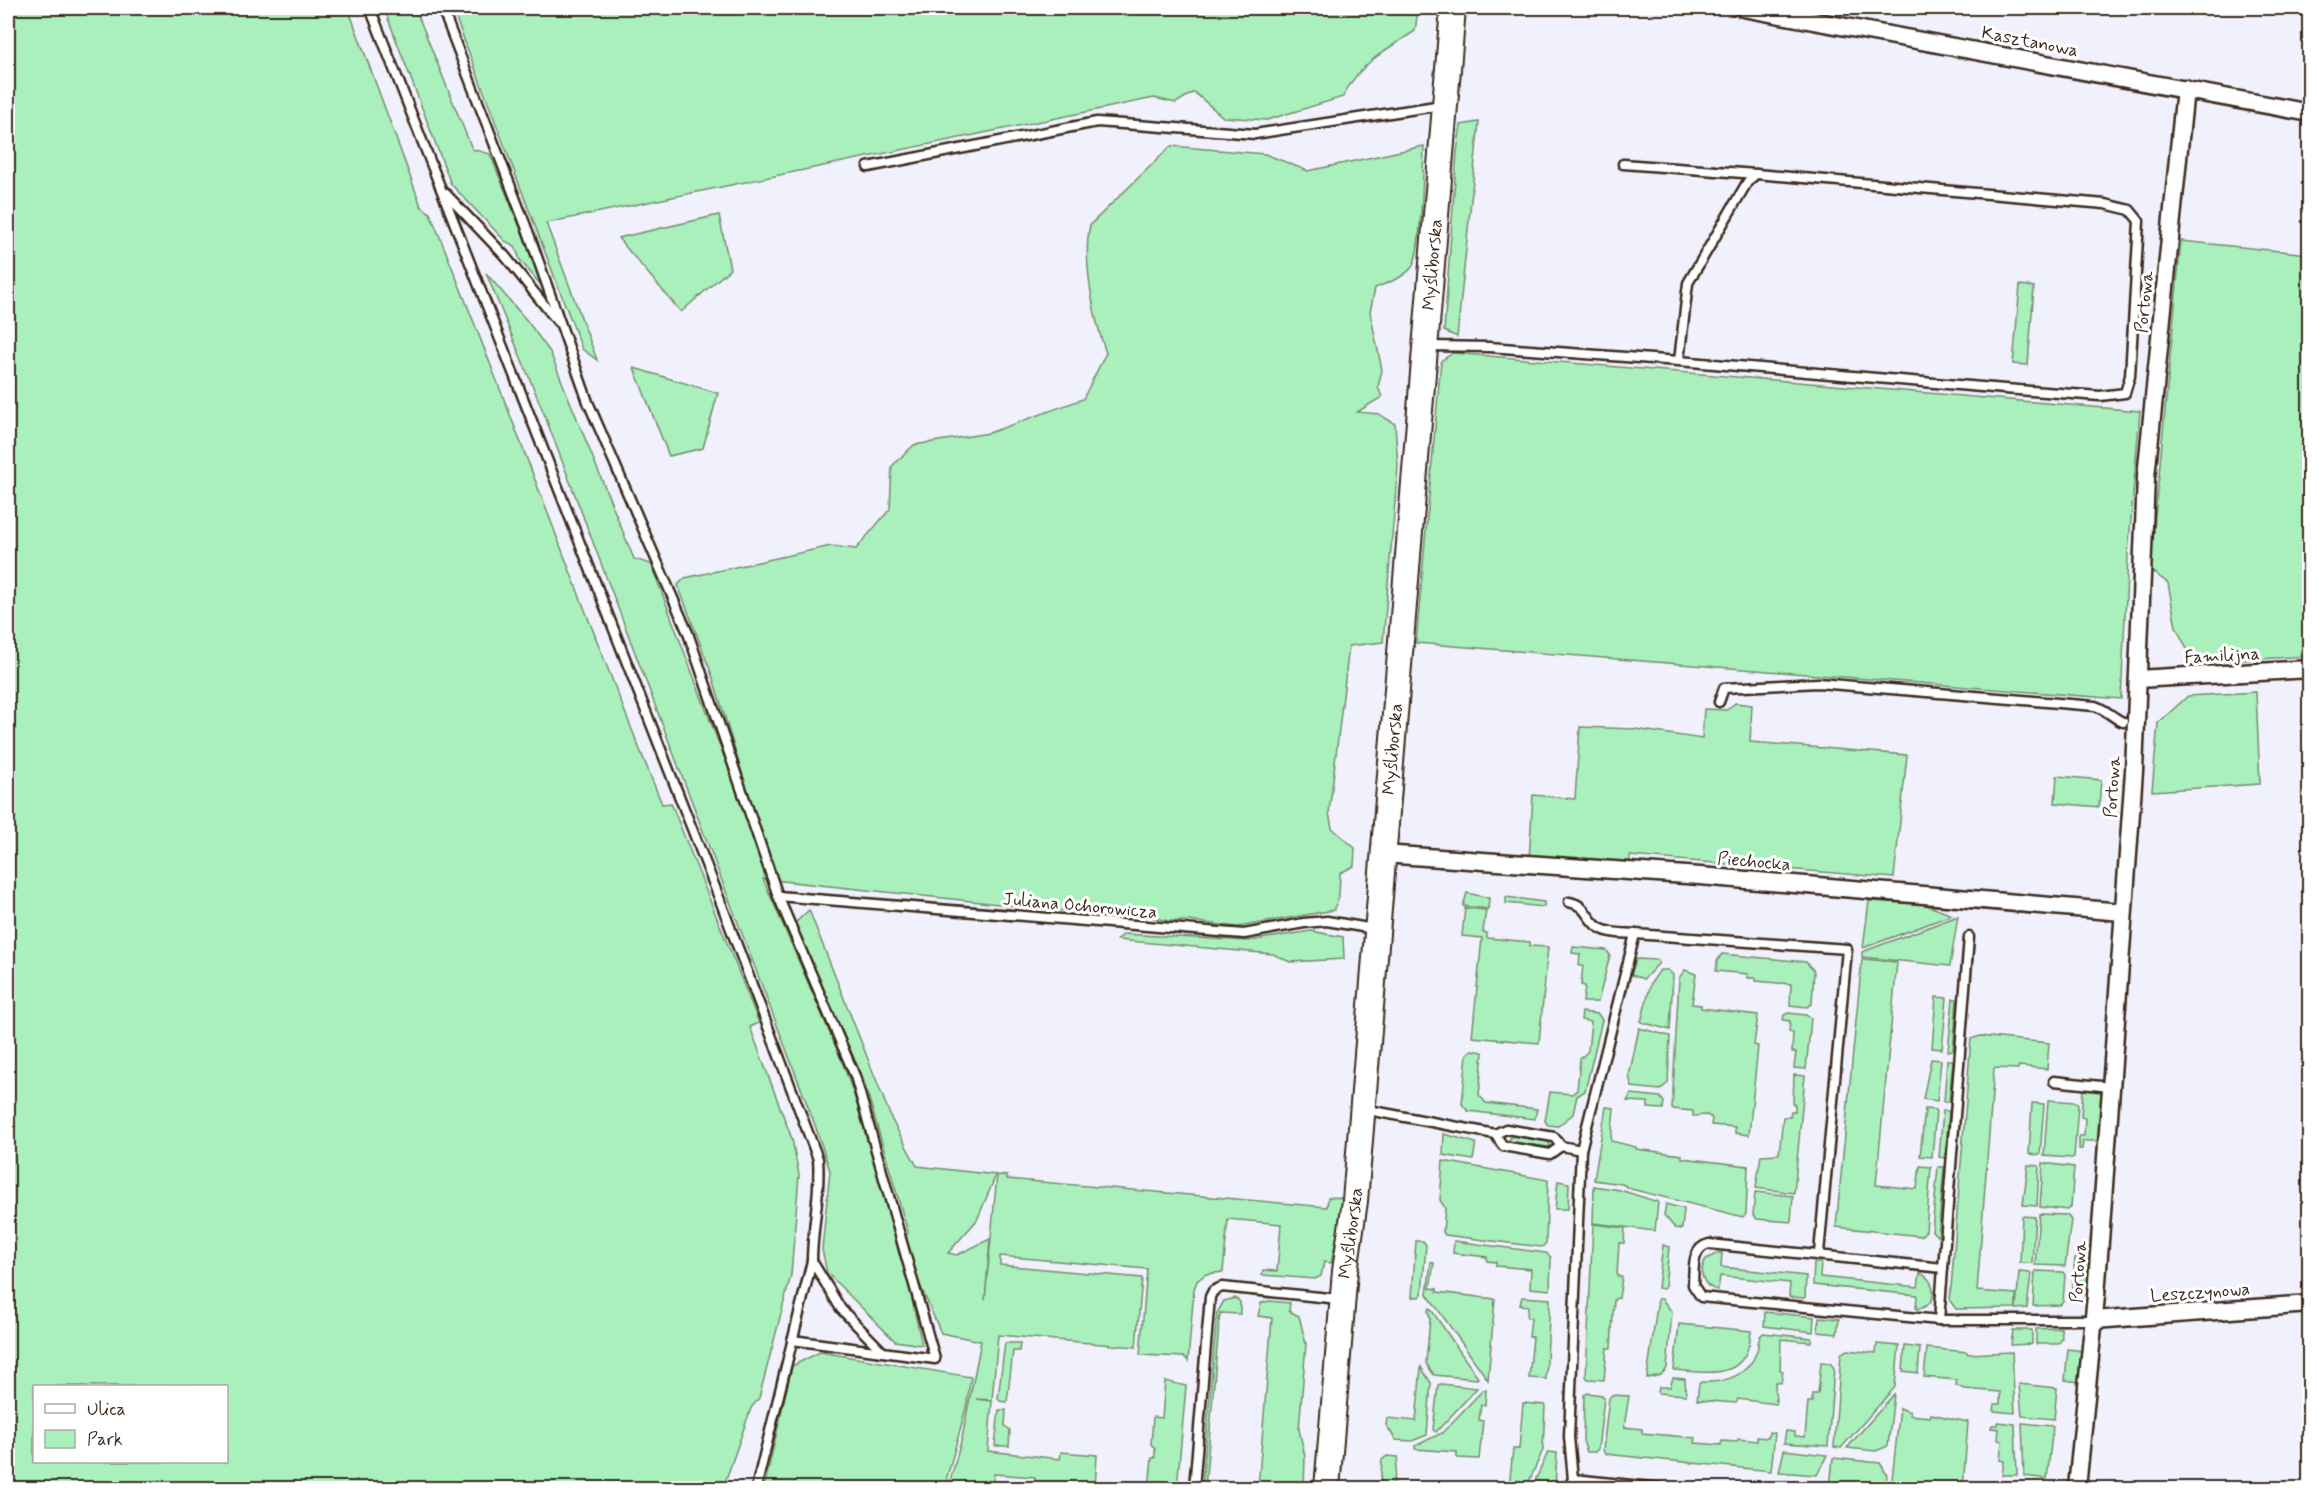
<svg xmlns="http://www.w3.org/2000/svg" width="2317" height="1496" font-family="Mynerve,sans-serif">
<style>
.green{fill:#aaf0bc;stroke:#728d6d;stroke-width:1.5;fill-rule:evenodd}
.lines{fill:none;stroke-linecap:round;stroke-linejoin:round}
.lane-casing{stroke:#3b2a1e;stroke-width:13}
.street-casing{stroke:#3b2a1e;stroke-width:21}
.secondary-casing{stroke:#3b2a1e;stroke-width:28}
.lane{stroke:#fff;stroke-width:8}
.street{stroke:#fff;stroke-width:16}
.secondary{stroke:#fff;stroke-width:24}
.labels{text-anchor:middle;stroke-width:6;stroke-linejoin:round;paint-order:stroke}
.street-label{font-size:18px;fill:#3b2a1e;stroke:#fff}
</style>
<rect width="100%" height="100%" fill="#f1f0fd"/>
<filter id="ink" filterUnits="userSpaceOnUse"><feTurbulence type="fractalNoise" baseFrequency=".0167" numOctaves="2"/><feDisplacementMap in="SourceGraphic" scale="12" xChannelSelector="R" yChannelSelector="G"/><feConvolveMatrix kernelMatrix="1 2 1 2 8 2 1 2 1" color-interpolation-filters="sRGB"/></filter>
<g filter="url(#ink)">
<g class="green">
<path d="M8,8h340l73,198 9,7c81,196 151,395 232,591l9,-1 88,220 -9,4 42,112 7,36 -8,100 -32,123 -8,10 -28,80h-715zM226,1386v76h-192v-76z"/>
<path d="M384,8h31l57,141 18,5 56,137 -26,-31 -5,-14 -10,-5 -54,-57z"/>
<path d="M452,8h965l1,1 -3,22c-29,19 -57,33 -72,66l-76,23 -44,-3 -29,-25 -18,11 -22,-5 -608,125 51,137 -15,-11z"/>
<path d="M1479,122l-22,215 -13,-6 13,-180 4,-26z"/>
<path d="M1171,146l94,8 43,17 116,-25c-1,21 -2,108 -12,121 -8,11 -25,16 -37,21l-5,24 12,58 -4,17 4,10 -25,15 22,2 16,10 3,42 -15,176 -34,4 -20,167 3,15 23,20 -1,18 -14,7 -1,23 -5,14 -96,17 -49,-6h-21l-43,-10 -31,3 -331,-35 79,182 24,69 33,124 9,-22 -45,-154 -69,-154 15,-14 83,210 25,46 79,9 -19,45 -29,33 9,2 33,-16 -5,61 12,-125 10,1v3l320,28 1,-10 17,1 -14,65 -7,-1 -3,14 -6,3 -53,-4 1,-5 14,1 4,-47 -53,-5 -5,53 -17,2 -9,7 -3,8 -6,72 -3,-4 -45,-2 7,-86 -147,-13v9l142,13 -6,69 -138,-12 -6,65 -16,-1 16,2 -4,50 72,8 1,-7 36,3 -2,33h-61l1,-11 -41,-3 -2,14h-44l14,-50 19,-97 -40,-8 -23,-53 -7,15 11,50 -27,-4 -68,-68 -5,-24 8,-78 -15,-46 -272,-714 -57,-138 42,49 22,30 84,207 17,5 73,193 18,16 -30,-98 -34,-90 7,-7 146,-32 25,3 34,-40 2,-43 22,-21 75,-12 94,-34 23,-46c-12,-34 -24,-93 -16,-128z"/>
<path d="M719,215l11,54 -49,43 -63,-74z"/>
<path d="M2181,241l128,13v402l-115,7 -18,-36 -8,-44 -18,-13z"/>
<path d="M2020,285l14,2 -6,78 -15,-1z"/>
<path d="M1453,353l687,58 -12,144 -7,144 -705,-56 25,-282z"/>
<path d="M634,368l84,25 -15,55 -34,8z"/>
<path d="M2256,692l4,92 -108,7 6,-68 30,-27z"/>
<path d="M1735,703l17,2 -2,37 157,13 -13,123 -264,-22 -1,12 -100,-8 4,-65 42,4 5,-72 55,2 67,10 2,-30 23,1z"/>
<path d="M2057,776l44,4 -2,27 -44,-4z"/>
<path d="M1467,893l22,5 -1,11 -25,-3z"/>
<path d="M1506,897l38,5v5l-38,-4z"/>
<path d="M1869,901l55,3 28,11 -89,33z"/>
<path d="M1465,908l21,2 -3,22 4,1v5l43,4v4l18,1 -9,96 -67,-6 10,-99 -20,-2z"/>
<path d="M1958,916l-8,50 -88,-9v-5z"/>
<path d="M1311,931l32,6 1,22 -54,3 -17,-8 -156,-14 7,-6 124,7z"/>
<path d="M1573,947l33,3 4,5 -12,47h-15l2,-16 -4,-1 2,-19h-4l1,-12 -8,-1z"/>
<path d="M1722,954l84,8 8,9 -2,32 -5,4 -17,-2 1,-21 -35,-3v-3h-8v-4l-32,-3 1,-10z"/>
<path d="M1636,959l21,1 2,3 -15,16 -13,-4z"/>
<path d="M1862,959l35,3 -21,223 41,4 3,-23 11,1 -5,64 -5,5 -85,-9z"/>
<path d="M1660,970h8l5,5 -3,55 -29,-8 10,-39z"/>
<path d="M1685,970l11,4 -4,30 9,1v3l57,7 -4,30 4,1 -9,89 -14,-2v-6l-24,-2 1,-7 -5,-3 -14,1v-5l-21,-2 7,-131z"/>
<path d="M1936,997l11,1 -5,51 -10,-1z"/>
<path d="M1953,999h4l-4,51 -5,1z"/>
<path d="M1582,1012l16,2 4,6 -17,71 -8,5 -4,18 -15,12 -10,-1 -3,-4 5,-29 22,2 5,-4 3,-31 8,-8 3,-29 -10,-2z"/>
<path d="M1788,1013l18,2 5,4 -5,50 -12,-1 2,-16h-4l1,-19 -4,-1 1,-11 -7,-1 1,-5z"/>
<path d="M1639,1028l31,8 -2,47 -8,7 -28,-3 -3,-11z"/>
<path d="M1980,1036l69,7 -2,26 -28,-3 -1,3 -24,-1 -17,223 39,3v14l-60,1 -6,-8 21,-262z"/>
<path d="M1472,1050l11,2 -4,43 7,8 51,6 -2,10 -67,-8 -6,-7 5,-50z"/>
<path d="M1931,1059l10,1 -4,41 -14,-2z"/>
<path d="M1947,1060h6l-4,42h-5z"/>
<path d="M1794,1075l11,1 -11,117 -38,-5 5,-33 18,-1 4,-37h7l1,-6h4v-6h-2z"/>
<path d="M2083,1089l15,1 4,3 -4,48h-15l-1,8h-3v-13h5l1,-18 -4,-1z"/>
<path d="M1631,1094l29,3 4,5 -1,7 -15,-1v-6l-21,-1z"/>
<path d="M2048,1100l27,2 3,3 -4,52 -3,1 -27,-2z"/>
<path d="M2032,1103l12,1 -4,51 -11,-1z"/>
<path d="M1606,1107l8,1 -3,33 25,6v2l46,6v3l66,8 -2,48 -3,3 -112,-28 -9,-5 -28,-4z"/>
<path d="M1925,1109l11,1 -4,47 -12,-1z"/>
<path d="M1943,1111h6l-4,47 -6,-1z"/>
<path d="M1444,1134l32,9 -3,17 -30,-5z"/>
<path d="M1512,1136l37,6 1,5 -39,-5 -2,-2z"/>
<path d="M1443,1161l105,19 -2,63 -4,4 -97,-12 -2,-3 2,-24 -5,-8z"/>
<path d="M2043,1163l31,4 -3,40 -3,3 -28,-3z"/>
<path d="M2028,1165l11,1 -2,40 -14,-1z"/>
<path d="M1938,1167h6l-6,70 -6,-6z"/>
<path d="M1558,1181l11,2 -1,26h-13z"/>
<path d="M1594,1186l26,4 38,12 -3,29 -62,-8z"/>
<path d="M1755,1192l38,4 -2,26 -34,-3 -4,-4z"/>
<path d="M1666,1204l18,5 -2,20 -7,-1 -11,-13z"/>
<path d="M2039,1214l28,1 4,5 -6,46 -30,-1z"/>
<path d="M2022,1216l13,1 -3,46h-12z"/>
<path d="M1593,1224l32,4 -1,15h-5l-2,33 5,1 -3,21 -5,1 -3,49h-4l-3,32 -16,-1 -2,-3z"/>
<path d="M1416,1241h7l3,4 -4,49 -3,3h-7z"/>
<path d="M1454,1241l92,12 5,4 -1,33 -20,-2 1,-19 -35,-3v-4l-9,-1v-4l-34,-4z"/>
<path d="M1663,1245l6,2 -4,40 -2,2 -5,-1z"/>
<path d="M1718,1253h4l-1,14 85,9 -1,22 -16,-1 1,-14 -70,-7 -2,14c-16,-3 -20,-18 -12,-31z"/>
<path d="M2075,1258l12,1 3,3 -2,28 -16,-3z"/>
<path d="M1431,1262l3,1 -4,25 7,1v3l58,7 -7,81 -61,-86z"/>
<path d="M1814,1263h7l-1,14 98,10 2,-14c18,8 19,34 -4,36l1,-14 -104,-10z"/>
<path d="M2035,1271l28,1 2,3 -2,27 -3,3 -27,1z"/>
<path d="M2019,1272l12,1 -4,35 -11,1z"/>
<path d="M1522,1297l28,2 -4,80 -17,-1 4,-41h-4l2,-19 -4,-1 1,-11 -8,-1z"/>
<path d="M1235,1298l5,4v12l-20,-1 -15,175h-3l15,-175 7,-12z"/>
<path d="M1658,1299h4l10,13 -5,56 -6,7 -14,3z"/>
<path d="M1269,1301l21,2 -1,8 10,5 7,28 -7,85 6,28 -1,31h-46l14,-170 -14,-2 3,-13z"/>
<path d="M1430,1308l48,70 -1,1 -43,-4 -8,-12 4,-44 -2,-9z"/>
<path d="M1765,1312l49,5 -1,15 -49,-6z"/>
<path d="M1819,1317l20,2 -2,15 -19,-2z"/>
<path d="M1679,1324l72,7c-3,50 -40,42 -77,39z"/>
<path d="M2061,1328l1,11 -4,5h-22v-15z"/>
<path d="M2013,1330h19v14l-21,1z"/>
<path d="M1763,1333l48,5v4l-30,-3 -1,31 3,1 -2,12 -6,-1 1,22 -38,-5 -2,4 -39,-3 2,-16 3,-2c24,1 47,-7 55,-31 2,-7 0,-13 6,-18z"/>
<path d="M1005,1343h15l-1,8h-6l-6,51 -7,-1 -2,-3z"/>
<path d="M1877,1344l22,2 -4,41 -54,61 -7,-1 7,-93 6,-4 29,3z"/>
<path d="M1905,1346l15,2 -2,25 -15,-2z"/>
<path d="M1927,1348l40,4 1,2 44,-2 3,61 -21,-2 1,-7h5v-12l-36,-3 -8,-4 1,-5 -33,-3z"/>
<path d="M2068,1349l14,2 -3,31 -14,-2z"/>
<path d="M820,1352l151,25 -5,31 -22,80h-180l28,-122z"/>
<path d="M1821,1362l9,1 4,5 -6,78 -44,-3 2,-12 9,1v4l10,1 3,-35h4v-8h6z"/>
<path d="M1421,1367l10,16 -4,52 -15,6 -16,-1 -10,-15 1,-7 29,3z"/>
<path d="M1673,1378l12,1 1,16 -28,-2 1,-6h11z"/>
<path d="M1165,1381l21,5 -9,102h-28l3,-30h3v-9l-4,-5 2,-27 9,1z"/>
<path d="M1441,1384l36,4 -41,44 -3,-2 5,-45z"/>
<path d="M2019,1384l38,4 -3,31 -32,-3z"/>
<path d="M1483,1390h3l-1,15h-4l-2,15 4,1 -4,38 -22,-1v-6l-42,-3v-3l27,-13z"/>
<path d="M1588,1393l14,2 2,3 -6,51 -3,3h-8l-4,-11 1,-46z"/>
<path d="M1894,1394l-6,52 -12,5 -29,-3z"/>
<path d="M1612,1395l17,1 -5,31 18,2v4l54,5 -1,5 26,2 1,-4 15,1 1,-3 19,2v-4l11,1 1,-6 6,1 -4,38 -166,-17 -2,-4 6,-52z"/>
<path d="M1523,1403l22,2 -2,45 -17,38h-17l4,-39h6z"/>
<path d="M1900,1408l10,4v3l20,2 1,-3 37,8 -5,66h-72z"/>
<path d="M999,1410h7l-1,16 5,4 -1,16h-14z"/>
<path d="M1998,1422l17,2 2,51h-15l2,-14 -4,-1 2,-19 -4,-1 1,-11 -8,-1 1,-3h5z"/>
<path d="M2022,1423l31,3 -6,53 -23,-3z"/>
<path d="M1784,1450l43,5 -10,20 -38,-3z"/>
<path d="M1548,1452l9,1 -2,35h-23z"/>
<path d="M1387,1456l11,1 -5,28 19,3h-32l2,-28z"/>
<path d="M1833,1458l47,5 7,12 -2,13h-55z"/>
</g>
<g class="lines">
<defs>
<g id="lane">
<path d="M370,8l348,887 100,264c3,35 -6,68 -6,102l-56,227"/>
<path d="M442,8l87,226 59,168 100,231 90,263 77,180 80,283 -143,-19"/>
<path d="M1623,164l133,10"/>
<path d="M868,167l229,-45 158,12 187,-29"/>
<path d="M446,194l59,62 53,66"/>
<path d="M1428,346l61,1 190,14 326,28 95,7 25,-3 5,-17 9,-155 -9,-11 -25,-6 -349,-30 -8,7 -60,102 -9,78"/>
<path d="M1719,702l5,-14 94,-5 277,23c12,4 18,12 28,16"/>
<path d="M778,896l466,38 60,-11 23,-2 47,8"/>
<path d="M1569,902c17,3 17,15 28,24 10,8 26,7 38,8"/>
<path d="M2054,1081l56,6"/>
<path d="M1363,1109l132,25 11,-5 48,8 7,9 20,4"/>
<path d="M1495,1134l8,12 47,8 11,-8"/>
<path d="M1709,1244l234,24 -4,52 -238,-23 -8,-12c1,-15 -2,-37 16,-41z"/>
<path d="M812,1261l29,48 41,42"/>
<path d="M1943,1268l26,-331"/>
<path d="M1939,1320h155"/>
<path d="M1573,1479l88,9"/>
<path d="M1194,1488l16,-191 3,-6 9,-4 117,12"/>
<path d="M1568,1488l5,-9 -4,-42 12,-287 54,-216 212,15 -28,304"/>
</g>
<g id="street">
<path d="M1743,8l567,105"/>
<path d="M2138,679l172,-10"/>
<path d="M1383,854l317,22 422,36"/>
<path d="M2094,1320l216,-16"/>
<path d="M2077,1488l19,-192 38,-525 12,-294 39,-388"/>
</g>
<g id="secondary">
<path id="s1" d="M1327,1488l18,-217 10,-70 98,-1193"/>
</g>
</defs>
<use href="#lane" class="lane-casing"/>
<use href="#street" class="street-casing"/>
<use href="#secondary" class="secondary-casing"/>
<use href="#lane" class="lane"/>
<use href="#street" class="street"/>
<use href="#secondary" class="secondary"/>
</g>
</g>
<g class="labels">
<g class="street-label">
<text transform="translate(2030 41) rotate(11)" y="6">Kasztanowa</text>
<text dy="6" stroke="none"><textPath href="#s1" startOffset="1228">Myśliborska</textPath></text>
<text transform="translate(2144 302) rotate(-84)" y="6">Portowa</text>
<text transform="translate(2222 655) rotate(-3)" y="6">Familijna</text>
<text dy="6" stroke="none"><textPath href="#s1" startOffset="742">Myśliborska</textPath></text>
<text transform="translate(2112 787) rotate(-86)" y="6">Portowa</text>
<text transform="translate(1754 861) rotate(5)" y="6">Piechocka</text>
<text transform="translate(1080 905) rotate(5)" y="6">Juliana Ochorowicza</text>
<text dy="6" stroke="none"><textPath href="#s1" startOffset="256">Myśliborska</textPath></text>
<text transform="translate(2078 1272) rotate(-86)" y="6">Portowa</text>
<text transform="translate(2200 1292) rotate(-4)" y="6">Leszczynowa</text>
</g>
</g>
<rect width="2317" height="1496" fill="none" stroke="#fff" stroke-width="30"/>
<rect x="15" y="15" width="2287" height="1466" fill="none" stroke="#3b2a1e" stroke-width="2" filter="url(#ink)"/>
<rect x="33" y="1385" width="195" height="78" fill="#ffffff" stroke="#b1aaa5" stroke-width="1.5"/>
<rect x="45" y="1404" width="30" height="9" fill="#ffffff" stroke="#b1aaa5" stroke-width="1.5"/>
<text x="87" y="1415" font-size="18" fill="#3b2a1e">Ulica</text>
<rect x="45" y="1430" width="30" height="18" fill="#aaf0bc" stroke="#b1aaa5" stroke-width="1.5"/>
<text x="87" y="1445" font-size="18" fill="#3b2a1e">Park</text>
</svg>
